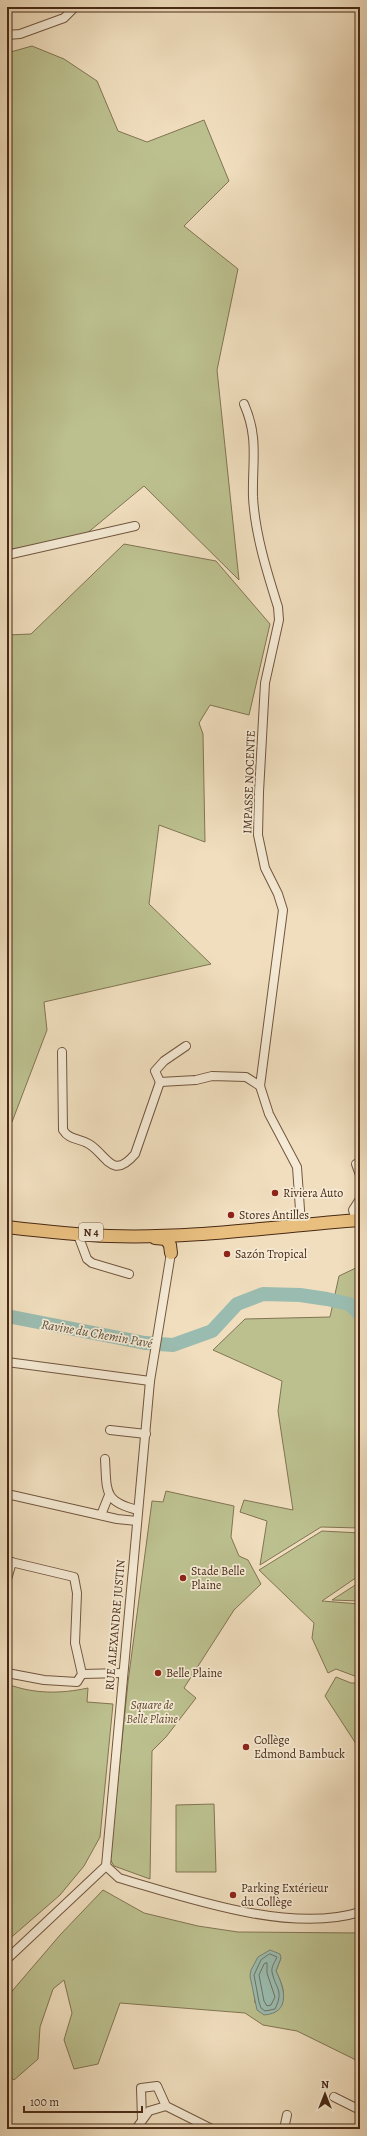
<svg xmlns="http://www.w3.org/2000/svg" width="367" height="2136" font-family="Alegreya,serif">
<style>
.green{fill:#bcc08f;stroke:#827452;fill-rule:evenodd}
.water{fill:#9abcb0;stroke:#798172}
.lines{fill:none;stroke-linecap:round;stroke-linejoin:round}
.shore{stroke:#717262;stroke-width:1}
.river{stroke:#9abcb0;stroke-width:14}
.minor-casing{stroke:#72563e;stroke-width:10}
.highway-casing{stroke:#482914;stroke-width:14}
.minor{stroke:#f5ead5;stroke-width:8}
.highway{stroke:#e8bf7f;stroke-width:12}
.poi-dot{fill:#8f2418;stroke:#f5ead5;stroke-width:1.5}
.labels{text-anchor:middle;stroke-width:3.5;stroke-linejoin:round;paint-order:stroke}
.shield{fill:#f5ead5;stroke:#7c634e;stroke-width:1}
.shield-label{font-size:11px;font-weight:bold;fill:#482914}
.street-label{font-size:12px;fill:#482914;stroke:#f5ead5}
.poi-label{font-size:12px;fill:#482914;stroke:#f5ead5;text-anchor:start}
.park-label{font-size:12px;font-style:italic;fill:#5f472d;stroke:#f5ead5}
.water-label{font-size:13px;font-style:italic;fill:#5c4e3b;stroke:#f5ead5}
</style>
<rect width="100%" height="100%" fill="#f0debe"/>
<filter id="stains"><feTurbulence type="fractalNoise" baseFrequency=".005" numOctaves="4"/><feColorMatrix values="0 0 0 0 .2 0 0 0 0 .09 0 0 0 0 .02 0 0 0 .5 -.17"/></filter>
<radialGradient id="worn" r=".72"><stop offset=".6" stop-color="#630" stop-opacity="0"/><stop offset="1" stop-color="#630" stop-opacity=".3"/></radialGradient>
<g class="green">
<path d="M32,46l32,13 33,22 21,50 29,11 57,-22 25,61 -45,45 54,43 -21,101 22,210 -95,-94 -70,58 -67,5v-496z"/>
<path d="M124,544l92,17 54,63 -21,91 -39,-10 -11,18 4,11 2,108 -46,-17 -10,79 62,60 -167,38 3,28 -35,92 -5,1v-488l24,-1z"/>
<path d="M360,1266v262l-39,-1 -61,38 7,-44 -27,-9 4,-12 49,10 -15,-99 4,-30 -69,-31 32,-31 85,-2 9,-41z"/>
<path d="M166,1491l68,15 -3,31 8,19 9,4 13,24 -27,26 -50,78 12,10 -30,39 -14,14 -2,128 -36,-13 -4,-7 18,-177 24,-181 11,1z"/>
<path d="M322,1531l38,2v42l-38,26 38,3v74l-24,-9 -8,4 -16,-35 2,-15 -55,-53z"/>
<path d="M360,1582v19l-28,-1z"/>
<path d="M336,1677l15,6h9v67l-35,-54z"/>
<path d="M7,1684c27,10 53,10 81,4l-1,14 26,2 -13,133 -16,29 -24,29 -53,46z"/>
<path d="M214,1804l2,68h-40v-67z"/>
<path d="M103,1890l41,23 54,13 40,6 122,1v129l-63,-31 -34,-6 -18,-12 -125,-10 -22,61 -24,5 -10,-29 8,-27 -8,-33 -11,9 -13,38 -2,32 -24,21 -7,-5v-78l53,-62zM281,1958l-5,13c5,11 11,23 5,34l-26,-2 -2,-20z"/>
</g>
<path class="water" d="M270,1950l10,4 1,4 -5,13c9,18 15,42 -12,44l-7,-5 -7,-34 1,-6 7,-13z"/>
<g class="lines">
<g class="shore">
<path d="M270,1954l7,3c-2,5 -6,10 -5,15 4,18 12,18 3,37l-10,2 -4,-3 -2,-6 -5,-27 7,-15z"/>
<path d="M267,1963v10l8,24 -4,8 -4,1 -3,-5 -5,-26 5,-11z"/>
</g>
<path class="river" d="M7,1316l138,27 28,2 39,-14 25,-27 26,-10 37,1 27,4 22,5 11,10"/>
<defs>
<g id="minor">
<path d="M7,35l13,-1 44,-16 11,-11"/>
<path d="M244,404c15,34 8,58 9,93 2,37 14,75 25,110l1,13 -14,63 -6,109 -1,43 7,33 13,26 5,16 -23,176 9,28 28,53 4,57"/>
<path d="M7,555l128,-29"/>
<path d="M186,1046l-22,15 -9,10 5,11 36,-2 16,-4 34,1 14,9"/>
<path d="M62,1052l1,78c6,10 16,8 26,14 18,11 23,37 46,10l25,-72"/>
<path d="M356,1164l4,11"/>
<path d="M356,1221l-3,-11 7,-11"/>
<path d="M78,1235l9,24 5,4 37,11"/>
<path d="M7,1362l143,19"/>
<path d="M110,1430l36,4"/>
<path d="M105,1459c2,32 -2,43 33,51"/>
<path d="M7,1494l110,25 20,2"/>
<path d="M101,1515l8,-20"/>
<path d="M7,1561l67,16 3,16 -2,50 7,31 -5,8 -33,-2 -37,-7"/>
<path d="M7,1579l5,-17"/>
<path d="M82,1674l41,-1"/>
<path d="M106,1866l13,12c69,20 171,56 241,34"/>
<path d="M7,1959l99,-93 44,-485 21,-128"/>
<path d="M334,2097l26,13"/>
<path d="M142,2119l-1,-31 16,-2 9,20 46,23"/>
<path d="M136,2129l13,-18 17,-5"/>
<path d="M284,2129l3,-14"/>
</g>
<g id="highway">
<path d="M7,1227c34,4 68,8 102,9 84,3 168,-10 251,-16"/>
<path d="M155,1238l11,1 4,6 1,8"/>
</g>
</defs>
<use href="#minor" class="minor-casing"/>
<use href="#highway" class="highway-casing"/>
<use href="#minor" class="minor"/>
<use href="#highway" class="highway"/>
</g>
<g class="poi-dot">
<circle cx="275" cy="1193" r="4"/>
<circle cx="231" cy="1215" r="4"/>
<circle cx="227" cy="1254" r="4"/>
<circle cx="183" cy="1578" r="4"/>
<circle cx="158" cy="1673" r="4"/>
<circle cx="246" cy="1747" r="4"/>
<circle cx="233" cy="1895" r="4"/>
</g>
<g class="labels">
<rect class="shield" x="79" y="1223" width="24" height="18" rx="3"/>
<g class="shield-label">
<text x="91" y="1236">N 4</text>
</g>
<g class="street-label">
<text transform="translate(249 782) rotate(-88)" y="4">IMPASSE NOCENTE</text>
<text transform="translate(115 1625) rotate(-85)" y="4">RUE ALEXANDRE JUSTIN</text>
</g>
<g class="poi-label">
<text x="283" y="1197">Riviera Auto</text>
<text x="239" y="1219">Stores Antilles</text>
<text x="235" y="1258">Sazón Tropical</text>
<text x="191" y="1575">Stade Belle<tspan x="191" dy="14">Plaine</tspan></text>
<text x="166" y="1677">Belle Plaine</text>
<text x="254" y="1744">Collège<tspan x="254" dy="14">Edmond Bambuck</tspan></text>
<text x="241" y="1892">Parking Extérieur<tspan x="241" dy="14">du Collège</tspan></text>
</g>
<g class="park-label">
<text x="152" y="1709">Square de<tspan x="152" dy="14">Belle Plaine</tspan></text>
</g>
<g class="water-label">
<text transform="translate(97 1333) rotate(10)" y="5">Ravine du Chemin Pavé</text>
</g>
</g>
<rect width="367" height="2136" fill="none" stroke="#f0debe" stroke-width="24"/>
<rect x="8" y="8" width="351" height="2120" fill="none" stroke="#482914" stroke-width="2"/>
<rect x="12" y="12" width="343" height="2112" fill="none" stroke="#482914"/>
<g transform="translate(325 2094)" stroke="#f5ead5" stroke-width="3" paint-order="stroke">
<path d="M0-3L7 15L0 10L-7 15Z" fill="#482914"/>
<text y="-6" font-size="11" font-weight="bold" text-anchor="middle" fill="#482914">N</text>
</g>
<path d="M24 2106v6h118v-6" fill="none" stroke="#482914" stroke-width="2"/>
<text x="30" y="2106" font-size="12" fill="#482914" stroke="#f5ead5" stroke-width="3" paint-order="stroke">100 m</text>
<rect width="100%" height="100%" filter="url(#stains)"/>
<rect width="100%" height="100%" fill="url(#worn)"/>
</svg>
